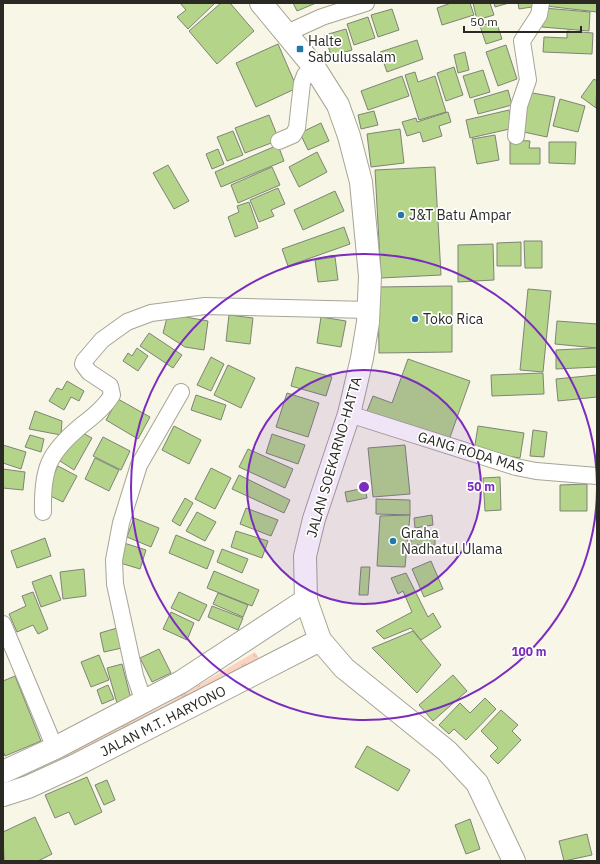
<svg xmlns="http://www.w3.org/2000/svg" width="600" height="864" font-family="'IBM Plex Sans',sans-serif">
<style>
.park{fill:url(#park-tufts)}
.building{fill:#b3d489;stroke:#7e8477}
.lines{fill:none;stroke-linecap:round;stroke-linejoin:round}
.minor-casing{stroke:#a7a596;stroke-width:18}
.highway-casing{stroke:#a7a596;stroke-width:24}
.minor{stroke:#fff;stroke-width:16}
.highway{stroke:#fff;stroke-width:22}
.ring{fill:none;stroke:#7b2cbf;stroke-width:2}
.poi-dot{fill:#2478a8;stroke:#fff;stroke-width:1.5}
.labels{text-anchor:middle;stroke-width:3.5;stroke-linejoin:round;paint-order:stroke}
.poi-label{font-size:14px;fill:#2a2923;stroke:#fff;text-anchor:start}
.street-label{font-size:14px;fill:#2a2923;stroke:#fff}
.centre{fill:#7b2cbf;stroke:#fff;stroke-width:2}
.ring-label{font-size:12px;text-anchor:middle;font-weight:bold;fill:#7b2cbf;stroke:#fff;stroke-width:3.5;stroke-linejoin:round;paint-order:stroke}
</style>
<defs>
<pattern id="park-tufts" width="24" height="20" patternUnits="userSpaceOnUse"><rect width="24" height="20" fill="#fcd2c0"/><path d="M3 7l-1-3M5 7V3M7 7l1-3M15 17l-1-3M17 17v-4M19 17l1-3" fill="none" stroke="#d8b4a5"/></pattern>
</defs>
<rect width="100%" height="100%" fill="#f8f6e6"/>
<path class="park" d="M255,652l4,7c-83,47 -169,88 -256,128v-7l160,-74z"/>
<g class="building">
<path d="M180,3h35l-27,26 -11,-12 9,-7z"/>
<path d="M221,3h9l24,28 -37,33 -28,-33z"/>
<path d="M293,3h23l-19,8z"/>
<path d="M451,3h19l4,12 -32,10 -5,-17z"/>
<path d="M473,3h17l4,12 -17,5z"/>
<path d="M494,3h15l-14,4z"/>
<path d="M518,3h19l1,3 -19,3z"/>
<path d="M546,3h51v9l-51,-6z"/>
<path d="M544,8l46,4 -1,19 -47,-4z"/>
<path d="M392,9l7,21 -21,7 -7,-22z"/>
<path d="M368,17l7,21 -21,7 -7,-21z"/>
<path d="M496,21l6,18 -16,5 -6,-18z"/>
<path d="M346,29l6,21 -21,6 -6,-21z"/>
<path d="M567,31l26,2 -1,21 -49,-2 1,-15 23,1z"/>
<path d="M417,40l6,19 -36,13 -7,-20z"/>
<path d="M278,44l19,44 -41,19 -20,-44z"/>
<path d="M506,45l11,34 -19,7 -12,-34z"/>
<path d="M465,52l4,18 -11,3 -4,-18z"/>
<path d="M454,67l9,28 -17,6 -9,-28z"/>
<path d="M483,70l7,22 -20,6 -7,-22z"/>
<path d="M415,72l3,10 17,-6 11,36 -27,8 -14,-45z"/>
<path d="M402,76l7,20 -41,14 -7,-19z"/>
<path d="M594,79l3,2 -1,27 -15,-11z"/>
<path d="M508,90l4,15 -34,9 -4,-14z"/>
<path d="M527,92l28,5 -8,40 -28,-6z"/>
<path d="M560,99l25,7 -7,26 -25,-6z"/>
<path d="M509,110l5,18 -44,10 -4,-18z"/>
<path d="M374,111l4,14 -17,4 -3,-14z"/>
<path d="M448,112l3,10 -12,4 3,10 -19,6 -3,-10 -13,4 -5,-14 14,-4 1,4z"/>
<path d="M269,115l10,25 -34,13 -10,-25z"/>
<path d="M321,123l8,18 -21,9 -8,-17z"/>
<path d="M400,129l4,34 -33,4 -4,-33z"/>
<path d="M233,131l10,24 -16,6 -10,-24z"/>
<path d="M495,135l4,25 -22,4 -5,-25z"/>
<path d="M510,140l20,1 -1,7h11v16h-30z"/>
<path d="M549,142h27l-1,22 -26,-1z"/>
<path d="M278,145l6,16 -63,26 -6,-15z"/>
<path d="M218,149l6,15 -12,5 -6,-15z"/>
<path d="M317,152l10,20 -28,15 -10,-20z"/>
<path d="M168,165l21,36 -15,8 -21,-36z"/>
<path d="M272,167l8,18 -42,18 -7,-18z"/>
<path d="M435,167l6,108 -60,3 -6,-108z"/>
<path d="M278,188l7,16 -14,6 3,6 -15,6 -9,-22z"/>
<path d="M335,191l9,20 -41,19 -9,-20z"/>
<path d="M249,202l9,26 -23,9 -7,-20 11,-5 -2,-6z"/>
<path d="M344,227l6,17 -62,22 -6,-17z"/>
<path d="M524,241h18v27h-17z"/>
<path d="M521,242v24h-24v-23z"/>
<path d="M493,244l1,36 -36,2v-37z"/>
<path d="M335,257l3,23 -20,2 -3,-22z"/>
<path d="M452,286v66l-73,1 -1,-66z"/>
<path d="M528,289l23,2 -8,81 -23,-2z"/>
<path d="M168,314l40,7 -4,29 -19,-3 -22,-14z"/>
<path d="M229,315l24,3 -3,26 -24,-3z"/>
<path d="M321,317l25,4 -5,26 -24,-4z"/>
<path d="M557,321l40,3v24l-42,-4z"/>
<path d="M149,333l33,22 -9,13 -33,-22z"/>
<path d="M137,348l11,8 -10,15 -15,-10 5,-8 4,3z"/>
<path d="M597,348v19l-41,2v-19z"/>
<path d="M211,357l13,7 -13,27 -14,-6z"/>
<path d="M408,359l62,22 -21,59 -84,-24 8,-20 19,7z"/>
<path d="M228,365l27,13 -14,30 -27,-13z"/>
<path d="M296,367l36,10 -6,19 -35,-10z"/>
<path d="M543,373l1,21 -52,2 -1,-21z"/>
<path d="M597,375v22l-39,4 -2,-22z"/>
<path d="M67,381l17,10 -5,10 -8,-4 -7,13 -15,-9 8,-13 5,2z"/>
<path d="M287,393l32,10 -11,34 -32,-10z"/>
<path d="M196,395l30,10 -5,15 -30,-10z"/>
<path d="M118,399l32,18 -12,22 -32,-19z"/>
<path d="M35,411l27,10 -1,14 -32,-6z"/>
<path d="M174,426l27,14 -12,24 -27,-14z"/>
<path d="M478,426l46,7 -4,25 -46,-7z"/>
<path d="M77,430l15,8 -18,32 -14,-9z"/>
<path d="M533,430l14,2 -3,25 -14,-1z"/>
<path d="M272,434l33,11 -7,19 -32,-11z"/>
<path d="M30,435l14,4 -3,13 -16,-5z"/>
<path d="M103,437l27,14 -9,19 -28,-14z"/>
<path d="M3,445l23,7 -5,17 -18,-6z"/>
<path d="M405,445l5,49 -37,3 -5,-49z"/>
<path d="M248,449l45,20 -8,19 -46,-21z"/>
<path d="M95,458l24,12 -10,21 -24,-12z"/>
<path d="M58,466l19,10 -14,26 -19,-9z"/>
<path d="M211,468l20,10 -16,31 -20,-10z"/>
<path d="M3,469l22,3 -2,18 -20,-2z"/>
<path d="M239,475l51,25 -6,13 -52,-24z"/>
<path d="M500,477l1,33 -16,1 -2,-33z"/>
<path d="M587,484v27h-27v-26z"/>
<path d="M365,488l2,10 -20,4 -2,-10z"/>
<path d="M185,498l8,5 -13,23 -8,-5z"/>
<path d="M376,499l34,1v15l-34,-1z"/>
<path d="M246,508l32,12 -7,16 -31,-12z"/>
<path d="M197,512l19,10 -11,19 -19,-10z"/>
<path d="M410,515l-5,52 -28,-1 3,-50z"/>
<path d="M432,515l1,10 -18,3 -1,-10z"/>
<path d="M134,518l25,10 -8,19 -24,-10z"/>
<rect x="411" y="530" width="24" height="15"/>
<path d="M236,531l32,10 -6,17 -31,-11z"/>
<path d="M176,535l38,16 -7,18 -38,-16z"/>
<path d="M45,538l6,18 -34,12 -6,-17z"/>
<path d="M124,543l22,7 -6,19 -23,-7z"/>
<path d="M222,549l26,10 -6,14 -25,-11z"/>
<path d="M431,561l12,28 -19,8 -12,-28z"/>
<path d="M361,567h9l-2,28h-9z"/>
<path d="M84,569l2,27 -23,3 -3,-27z"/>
<path d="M214,571l45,19 -7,16 -45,-18z"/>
<path d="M406,573l22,44 5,-4 8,14 -20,13 -10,-12 -27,11 -8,-8 36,-19 -9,-21 -5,3 -7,-16z"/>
<path d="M51,575l10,25 -20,7 -9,-25z"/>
<path d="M33,592l15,37 -10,5 -5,-9 -16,7 -8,-18 17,-8 -4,-10z"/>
<path d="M179,592l28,13 -8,16 -28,-13z"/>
<path d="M218,593l30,12 -5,12 -30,-13z"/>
<path d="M212,606l31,12 -5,12 -30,-13z"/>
<path d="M171,612l23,11 -7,17 -24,-11z"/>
<path d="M117,628l5,20 -18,4 -4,-19z"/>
<path d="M413,631l28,34 -24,28 -45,-45z"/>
<path d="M159,649l12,24 -19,9 -12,-24z"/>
<path d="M99,655l10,25 -18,7 -10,-25z"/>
<path d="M122,664l9,35 -14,4 -10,-35z"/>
<path d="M453,675l14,16 -34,30 -14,-16z"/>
<path d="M15,676l26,65 -36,15 -2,-5v-70z"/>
<path d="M108,685l6,14 -12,5 -5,-14z"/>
<path d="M485,698l11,11 -30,31 -12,-11 -5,5 -10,-9 21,-22 10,10z"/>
<path d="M501,710l17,15 -6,6 9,9 -23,24 -8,-8 8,-8 -17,-17z"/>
<path d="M367,746l43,24 -12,21 -43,-24z"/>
<path d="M87,777l15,35 -27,13 -6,-13 -14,6 -10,-23z"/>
<path d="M107,780l8,20 -11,5 -9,-20z"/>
<path d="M35,817l17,37 -14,7h-34l-1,-29z"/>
<path d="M470,819l10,30 -14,5 -11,-29z"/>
<path d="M587,834l5,21 -28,6 -5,-20z"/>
</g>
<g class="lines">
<defs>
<g id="minor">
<path d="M287,33l35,-16 44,-14"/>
<path d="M516,136l3,-30 9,-26 -6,-39 17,-26 2,-12"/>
<path d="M279,141l14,-6 4,-7 5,-45 3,-8 9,-8"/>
<path d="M349,414l167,53 20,4 61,5"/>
<path d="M43,512c-1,-43 5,-59 39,-87 12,-9 23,-18 30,-30l-2,-9 -21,-14 -6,-8 1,-3 18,-21 25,-18 24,-9 54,-7 164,4"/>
<path d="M3,624l52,124"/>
<path d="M144,702l-9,-26 -20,-92 -1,-24 7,-37 18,-58 42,-73"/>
</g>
<g id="highway">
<path d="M261,3l53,64 24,38 11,31 12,46 9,94 -2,46 -6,36 -13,56 -35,105 -9,37 1,44 14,40 24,28 103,83 30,32 37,78"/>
<path d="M3,772l52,-24 126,-66 125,-82"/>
<path d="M3,795l25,-8 46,-21 246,-126"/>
</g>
</defs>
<use href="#minor" class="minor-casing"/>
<use href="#highway" class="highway-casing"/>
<use href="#minor" class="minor"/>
<use href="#highway" class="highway"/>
</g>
<circle cx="364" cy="487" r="117" fill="#7b2cbf" fill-opacity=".12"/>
<g class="ring">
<circle cx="364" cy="487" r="117"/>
<path d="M597 489A233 233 0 1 1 597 485"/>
</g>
<g class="poi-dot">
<rect x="296" y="45" width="8" height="8" rx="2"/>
<circle cx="401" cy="215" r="4"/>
<circle cx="415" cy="319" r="4"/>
<circle cx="393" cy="541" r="4"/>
</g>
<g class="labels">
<g class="poi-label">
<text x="308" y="46">Halte<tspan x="308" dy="16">Sabulussalam</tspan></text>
<text x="409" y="220">J&amp;T Batu Ampar</text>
<text x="423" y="324">Toko Rica</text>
<text x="401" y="538">Graha<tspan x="401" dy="16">Nadhatul Ulama</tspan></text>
</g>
<g class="street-label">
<text transform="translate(471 452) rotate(17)" y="5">GANG RODA MAS</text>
<text transform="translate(334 457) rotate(-74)" y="5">JALAN SOEKARNO-HATTA</text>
<text transform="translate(163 721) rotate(-27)" y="5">JALAN M.T. HARYONO</text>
</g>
</g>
<circle cx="364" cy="487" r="6" class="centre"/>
<g class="ring-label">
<text x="481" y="491">50 m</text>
<text x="529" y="656">100 m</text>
</g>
<rect width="600" height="864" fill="none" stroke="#2a2923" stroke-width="8"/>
<path d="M464 26v6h117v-6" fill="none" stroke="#2a2923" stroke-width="2"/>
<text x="470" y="26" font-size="12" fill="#2a2923" stroke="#ffffff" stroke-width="3" paint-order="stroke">50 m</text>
</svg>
